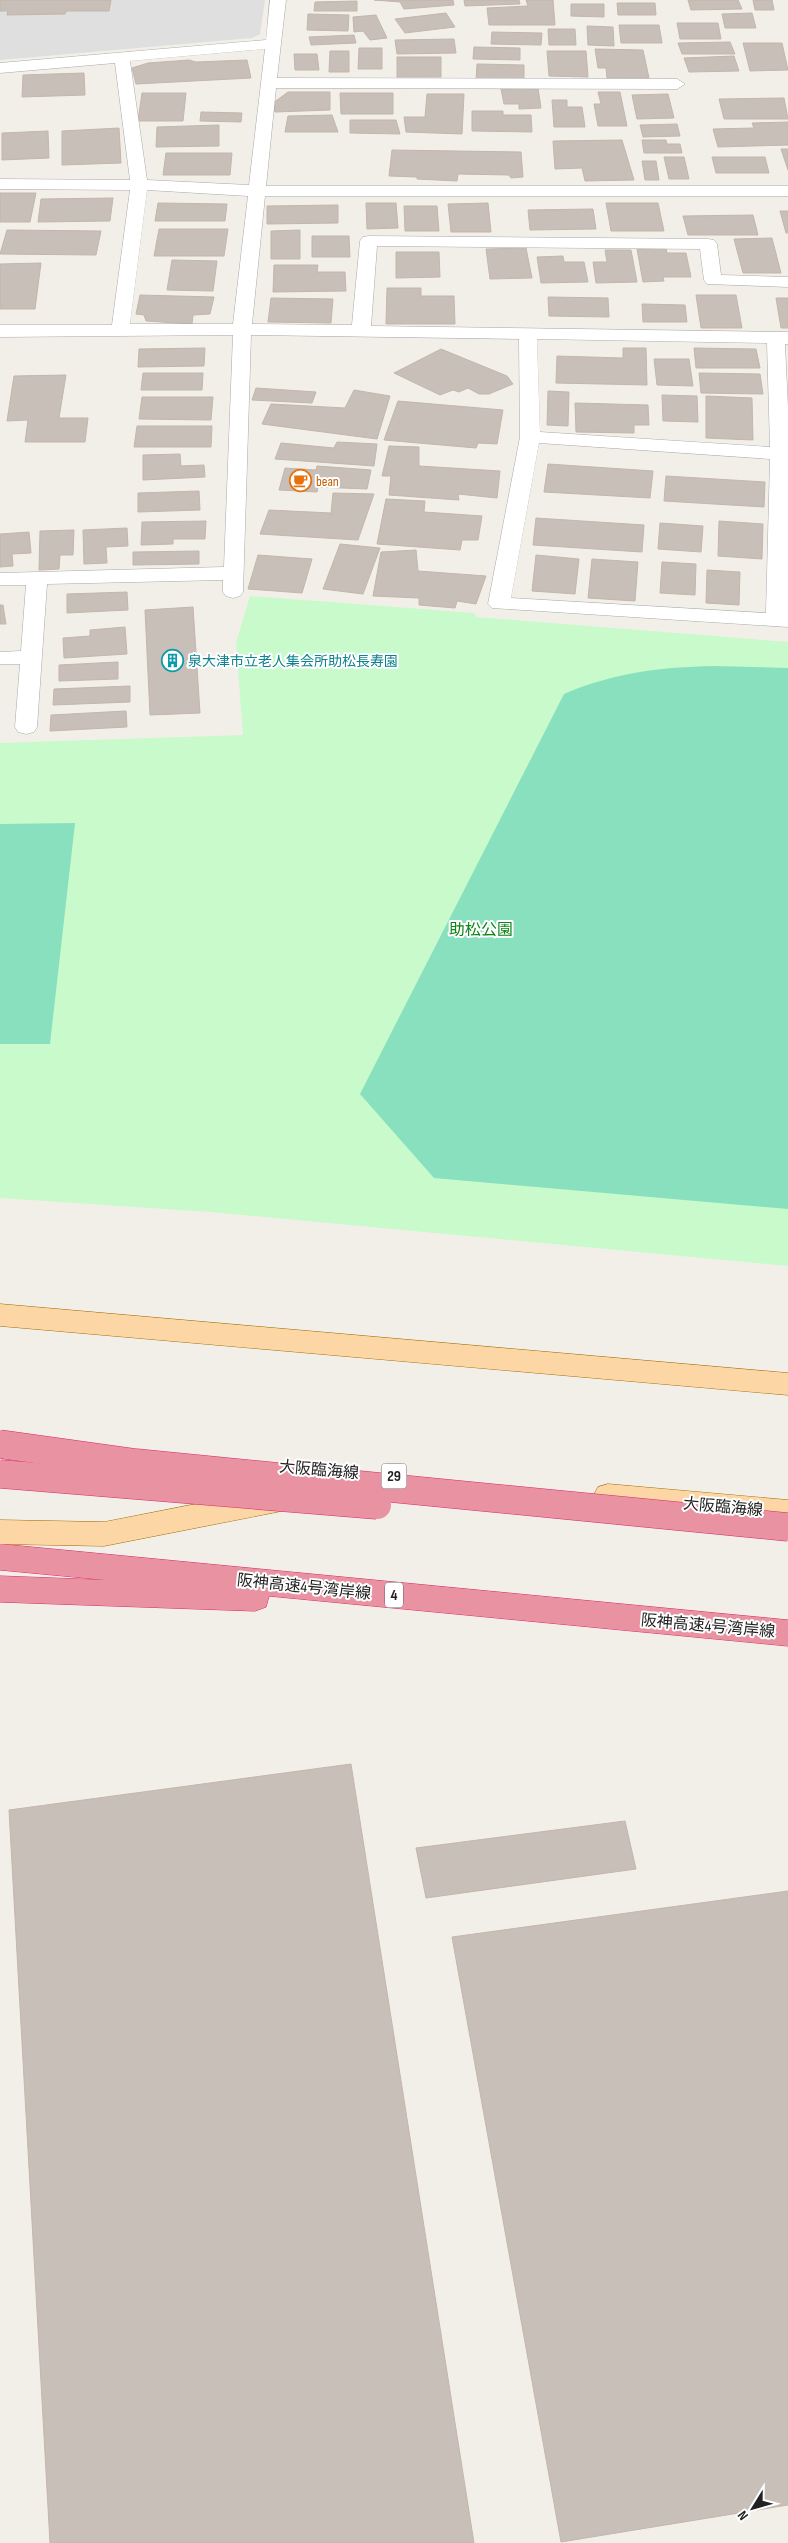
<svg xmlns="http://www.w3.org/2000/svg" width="788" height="2543" font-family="'Sofia Sans Condensed','Noto Sans JP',sans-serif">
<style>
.residential{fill:#e0dfdf}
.park{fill:#c8facc}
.pitch{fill:#88e0be}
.building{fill:#c7bfb8;stroke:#c4b6ab}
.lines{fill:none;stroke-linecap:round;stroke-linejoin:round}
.minor-casing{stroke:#a9a9a9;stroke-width:1}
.primary-casing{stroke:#a06b00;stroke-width:1}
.motorway-casing{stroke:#dc2a67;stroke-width:1}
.minor{fill:#fff;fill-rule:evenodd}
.primary{fill:#fcd6a4;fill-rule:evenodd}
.motorway{fill:#e892a2;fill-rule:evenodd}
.motorway-bridge-casing{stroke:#dc2a67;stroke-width:29;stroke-linecap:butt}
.motorway-bridge{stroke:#e892a2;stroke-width:28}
.labels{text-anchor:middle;stroke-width:4;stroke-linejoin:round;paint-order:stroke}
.far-food-label{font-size:14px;fill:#c56008;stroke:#fff;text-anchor:start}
.far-culture-label{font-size:14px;fill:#0d838f;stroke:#fff;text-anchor:start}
.shield{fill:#fff;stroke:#646464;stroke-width:1}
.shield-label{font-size:15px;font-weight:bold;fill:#222}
.park-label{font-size:16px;fill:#0c8416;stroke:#fff}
.street-label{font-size:16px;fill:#222;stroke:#fff}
</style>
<rect width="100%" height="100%" fill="#f2efe9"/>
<path class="residential" d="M0,0h265l-5,34 -8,4 -252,22z"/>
<path class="park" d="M250,596l225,17 1,4 312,25v624l-578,-54 -210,-14v-455l243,-8 -7,-92z"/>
<g class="pitch">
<path d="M713,666l75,2v541l-354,-31 -74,-84 204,-400c48,-21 97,-27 149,-28z"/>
<path d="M75,823l-25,221h-50v-220z"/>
</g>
<g class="building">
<path d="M0,0h111l-2,11h-43l-1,3 -58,1 1,-4h-8z"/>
<path d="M374,0h79l1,5 -50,4 -4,-7z"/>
<path d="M464,0h55l1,4 -55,2z"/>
<path d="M526,0h27l2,25h-66l-2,-17 41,-2z"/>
<path d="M688,0h50l4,9 -51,1z"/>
<path d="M753,0h19l2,10h-19z"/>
<path d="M357,1v10h-43l1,-9z"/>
<path d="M617,3h38l1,12h-38z"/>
<path d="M571,4h33v13l-33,-1z"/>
<path d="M446,13l9,14 -50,6 -10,-14z"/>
<path d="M752,13l4,15h-31l-3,-14z"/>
<path d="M308,14l41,1 -1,16 -41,-1z"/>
<path d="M376,15l11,23 -17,2 -7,-9 -9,1 -1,-15z"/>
<path d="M677,23h41l3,16h-41z"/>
<path d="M619,25h40l3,18h-41z"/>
<path d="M587,26l26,1 1,19 -26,-1z"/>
<path d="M548,29h27l1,16h-27z"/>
<path d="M492,32l50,1 -1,12 -50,-1z"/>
<path d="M354,35l2,8 -45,2 -2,-8z"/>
<path d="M454,39l2,14 -59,1 -2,-14z"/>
<path d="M730,42l5,12h-53l-4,-11z"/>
<path d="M743,43h39l6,27 -38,1z"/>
<path d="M474,47l46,1v12l-47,-1z"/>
<path d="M359,48h23v21h-24z"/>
<path d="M595,49l48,1 6,28h-42l-1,-10h-8z"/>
<path d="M330,51h19v21h-20z"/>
<path d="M547,51h39l2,26 -39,-1z"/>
<path d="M294,54h23l2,16h-24z"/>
<path d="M734,56l5,15 -50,1 -5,-14z"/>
<rect x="397" y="57" width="44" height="20"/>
<path d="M189,60l7,2 51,-2 4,18 -115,6 -4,-16 16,-5z"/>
<path d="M477,64l47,1v16l-48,-1z"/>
<path d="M84,73l1,22 -63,2 1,-22z"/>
<path d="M538,88l3,20 -22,1v-5h-15l-3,-15z"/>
<path d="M288,92h42v18l-55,2 -2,-9z"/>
<path d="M598,92h22l7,34h-29l-4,-22h7z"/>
<path d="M142,93h44l-3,28h-45z"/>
<path d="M340,93h53v21h-52z"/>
<path d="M427,94h37l-2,40 -56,-2 -2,-15h21z"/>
<path d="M668,94l6,24 -37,1 -5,-24z"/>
<path d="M784,98l4,21h-64l-5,-20z"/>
<path d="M552,100h15v7h15l3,20h-31z"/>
<path d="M472,111h31v4h28l1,17 -60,-1z"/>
<path d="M201,112l41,1 -1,9 -41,-1z"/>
<path d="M332,115l6,17h-53l3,-16z"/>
<path d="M350,120h46l4,14 -50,-1z"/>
<path d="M788,122v23l-70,2 -5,-18 41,-1 -2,-5z"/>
<path d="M677,124l3,12 -37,1 -3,-12z"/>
<path d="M219,125v21l-63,1 1,-20z"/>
<path d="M119,128l2,35 -59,2v-34z"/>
<path d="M48,131l1,27 -47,2v-27z"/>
<path d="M622,140l12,40 -49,1 -3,-13 -27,1 -2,-28z"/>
<path d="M642,140h24l1,4h13l2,9h-38z"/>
<path d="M781,149h7v21z"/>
<path d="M392,150l129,2 2,25 -12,1 -2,-3 -51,-1 -1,7 -40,-2v-2l-28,-1z"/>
<path d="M166,153h66l-2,22h-67z"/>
<path d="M664,157h20l5,22h-20z"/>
<path d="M712,157h53l4,16h-53z"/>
<path d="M642,161h14l3,19h-14z"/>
<path d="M0,193h36l-6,29h-30z"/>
<path d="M113,198l-3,23 -72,1 3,-23z"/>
<path d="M158,203l69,1 -2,17h-70z"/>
<path d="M366,203h30l2,25 -31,1z"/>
<path d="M488,203l3,29h-40l-3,-28z"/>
<path d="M606,203h52l6,28h-53z"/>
<path d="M338,205v18l-71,1v-18z"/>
<path d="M404,206h33l2,25h-34z"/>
<path d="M593,209l3,20 -66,1 -2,-20z"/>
<path d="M780,211h8v22h-2z"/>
<path d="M753,215l5,20h-70l-5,-19z"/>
<path d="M159,229h69l-4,27h-70z"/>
<path d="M7,230l94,1 -5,24 -96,-1z"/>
<path d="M300,230v29h-29v-28z"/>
<path d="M312,236h37l1,21h-38z"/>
<path d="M772,238l9,35h-38l-9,-34z"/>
<path d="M526,248l6,30 -42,1 -4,-30z"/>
<path d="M666,248l1,5h19l5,24h-28l1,4 -21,1 -6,-33z"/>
<path d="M605,250h26l6,32 -41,1 -3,-21h14z"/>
<path d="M396,252h43l1,25 -44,1z"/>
<path d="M563,256l1,6h20l4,20 -47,1 -4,-26z"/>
<path d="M172,260l45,1 -4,30 -46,-1z"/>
<path d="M41,263l-6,46h-35v-45z"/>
<path d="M274,265h44l-1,7h28l1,19 -73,1z"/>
<path d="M387,288h34v8h33l1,28h-69z"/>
<path d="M140,295l74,2 -4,17 -17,1 -1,9 -46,-3 -2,-6 -8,-1z"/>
<path d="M696,295h40l6,33h-41z"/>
<path d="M548,297l60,1 1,19 -60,-1z"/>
<path d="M271,298l62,1 -2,24 -63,-1z"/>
<path d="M776,298h12v30h-7z"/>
<path d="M642,304l43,1 2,17h-44z"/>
<path d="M205,348l-1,18 -66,1 1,-18z"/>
<path d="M623,348h23l1,37 -91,-2 1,-27 66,2z"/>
<path d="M694,348l62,1 4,19h-64z"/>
<path d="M441,349l66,27 6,8 -24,10h-10l-11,-6 -9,4 -6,-2 -13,5 -46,-22z"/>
<path d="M654,359h35l4,27 -36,-1z"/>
<path d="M143,373h60l-1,17h-61z"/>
<path d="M699,373l61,1 3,20 -62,-1z"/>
<path d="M66,375l-7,43h29l-3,24h-60l3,-22 -21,1 7,-45z"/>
<path d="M256,388l60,4 -4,11 -60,-3z"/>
<path d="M354,390l36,6 -13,43 -115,-15 9,-20 74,4z"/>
<path d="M548,391l21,1 -1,34 -21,-1z"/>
<path d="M662,395l35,1 1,26 -35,-1z"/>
<path d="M706,396l46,2 1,42 -47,-2z"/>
<path d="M142,397h71l-2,23 -72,-1z"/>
<path d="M398,401l105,9 -6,34 -19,-1 -2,5 -92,-8z"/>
<path d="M575,403l73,2 1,20h-15v8l-58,-1z"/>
<path d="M137,426h75l-1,21h-77z"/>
<path d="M337,442l40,2 -3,22 -99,-7 6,-16 53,5z"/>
<path d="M389,446l30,1v19l81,5 -3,27 -39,-4 1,6 -70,-5 2,-19h-9z"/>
<path d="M180,454l1,12 23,-1 1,12 -62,3v-25z"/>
<path d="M548,464l105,7 -3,27 -106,-6z"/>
<path d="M317,466l54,4 -4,19 -49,-2 -1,5 -38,-2 6,-22 31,2z"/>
<path d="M666,476l99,6 -1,25 -100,-6z"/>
<path d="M199,491l1,19 -62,2v-19z"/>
<path d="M333,493l41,1 -16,46 -98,-6 9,-24 62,3z"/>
<path d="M386,499l39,2 -1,11 58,4 -4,24h-16l-2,10 -83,-6z"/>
<path d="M536,518l108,7 -2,27 -109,-7z"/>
<path d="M206,521l-1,18h-32v5l-32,1 1,-23z"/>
<path d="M719,521l44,3 -1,35 -44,-3z"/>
<path d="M660,523l43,3 -2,26 -43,-3z"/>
<path d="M127,528l1,18 -22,1 1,16 -23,1 -1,-34z"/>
<path d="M74,530l-1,25h-13l-1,14 -20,1 1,-39z"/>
<path d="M29,532l2,21 -19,1 1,12 -13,1v-33z"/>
<path d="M340,544l40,4 -17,46 -40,-5z"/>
<path d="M416,550l2,21 68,5 -10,28 -19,-3 -2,7 -36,-3v-7l-46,-2 8,-44z"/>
<path d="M199,551v13l-66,1v-13z"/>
<path d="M258,555l54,4 -10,34 -54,-4z"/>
<path d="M536,555l43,4 -4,35 -43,-3z"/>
<path d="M592,559l46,3 -3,39 -47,-3z"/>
<path d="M662,562l34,2 -1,31 -35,-2z"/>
<path d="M707,570l33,2 -1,33 -33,-2z"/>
<path d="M127,592l1,18 -61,3v-19z"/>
<path d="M0,605h3l3,19h-6z"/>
<path d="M193,607l7,106 -50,2 -5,-105z"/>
<path d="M125,627l2,27 -63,4 -1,-20 27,-2v-6z"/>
<path d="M118,662v17l-59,2v-16z"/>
<path d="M130,686v16l-77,3 1,-16z"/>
<path d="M126,711l1,16 -77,4 1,-16z"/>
<path d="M351,1764l123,779h-424l-41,-733z"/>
<path d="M625,1821l11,48 -210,29 -10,-50z"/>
<path d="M788,1891v614l-227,37 -109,-605z"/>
</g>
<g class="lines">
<defs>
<path id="minor" d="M270,0h16l-9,78 400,1 8,5 -8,5 -401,-1 -10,98h522v10h-523l-13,128 100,1 8,-84 3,-4 6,-1 339,3 6,1 3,4 4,31 67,2v10l-81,-3 -3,-4 -4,-31 -323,-3 -6,80 417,6v12h-3l3,64v219l-296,-19 -4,-4 32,-167 -1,-98 -268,-4 -8,257 -3,4 -7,2 -7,-2 -3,-4v-12l-176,4 -10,143 -3,5 -8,2 -8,-2 -3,-5 5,-63h-20v-12l21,-1 5,-66h-26v-12l224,-6 9,-232 -233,2v-12h112l18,-135 -130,-1v-10l130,1 -15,-117 -115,10v-10l266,-23zM265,49l-16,136 -102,-5 -17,-119zM147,190l101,6 -15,128h-103zM537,339l230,4 3,104 -230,-15zM539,443l231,16 -4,154 -255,-15z"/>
<g id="primary">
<path d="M0,1304l788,69v22l-788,-69z"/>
<path d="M608,1484l180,16v24l-180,-16 -10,-3 -5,-9 5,-9z"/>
<path d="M277,1488l11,3 4,9 -4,9 -11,3 -173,34 -104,-2v-24l104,2z"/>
</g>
<path id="motorway" d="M0,1544l788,76v26l-519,-50 -3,11 -11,4 -255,-9v-26l106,4 -106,-10z"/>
</defs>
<use href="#minor" class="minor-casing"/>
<use href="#primary" class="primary-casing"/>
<use href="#motorway" class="motorway-casing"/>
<use href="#minor" class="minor"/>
<use href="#primary" class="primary"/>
<use href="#motorway" class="motorway"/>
<defs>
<g id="motorway-bridge">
<path d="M0,1444l136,19 652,64"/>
<path d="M0,1474l377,31"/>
</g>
</defs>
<use href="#motorway-bridge" class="motorway-bridge-casing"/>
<use href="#motorway-bridge" class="motorway-bridge"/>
</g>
<defs>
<symbol id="cafe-ring" viewBox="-11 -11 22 22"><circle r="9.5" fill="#fff" stroke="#e8710a" stroke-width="1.5"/><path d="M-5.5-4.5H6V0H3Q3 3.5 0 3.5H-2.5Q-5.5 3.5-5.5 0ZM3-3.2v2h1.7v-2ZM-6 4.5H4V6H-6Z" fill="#e8710a"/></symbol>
<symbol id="building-ring" viewBox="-11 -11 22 22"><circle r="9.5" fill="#fff" stroke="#0f9aa8" stroke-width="1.5"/><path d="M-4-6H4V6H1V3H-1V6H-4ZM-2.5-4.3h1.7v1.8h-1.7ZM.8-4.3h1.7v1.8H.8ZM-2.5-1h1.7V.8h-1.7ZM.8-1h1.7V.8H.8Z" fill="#0f9aa8"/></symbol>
</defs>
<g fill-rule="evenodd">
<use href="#cafe-ring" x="288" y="468" width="25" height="25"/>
<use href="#building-ring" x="160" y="648" width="25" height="25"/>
</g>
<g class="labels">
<g class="far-food-label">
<text x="316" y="486">bean</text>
</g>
<g class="far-culture-label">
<text x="188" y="666">泉大津市立老人集会所助松長寿園</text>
</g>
<g class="shield">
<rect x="381.5" y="1463.5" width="25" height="25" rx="4"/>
<rect x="385" y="1582.5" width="18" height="25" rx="4"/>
</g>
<g class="shield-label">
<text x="394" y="1481">29</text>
<text x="394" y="1600">4</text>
</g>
<g class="park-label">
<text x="481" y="935">助松公園</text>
</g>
<g class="street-label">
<text transform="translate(319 1469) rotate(5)" y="6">大阪臨海線</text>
<text transform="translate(723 1506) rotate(5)" y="6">大阪臨海線</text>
<text transform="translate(304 1586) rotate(6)" y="6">阪神高速4号湾岸線</text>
<text transform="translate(708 1625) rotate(5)" y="6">阪神高速4号湾岸線</text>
</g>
</g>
<g transform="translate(753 2508) rotate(233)" stroke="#ffffff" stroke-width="4" paint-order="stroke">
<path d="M0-4L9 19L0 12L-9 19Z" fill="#222222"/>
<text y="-8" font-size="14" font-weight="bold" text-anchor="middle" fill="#222222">N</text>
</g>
</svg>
